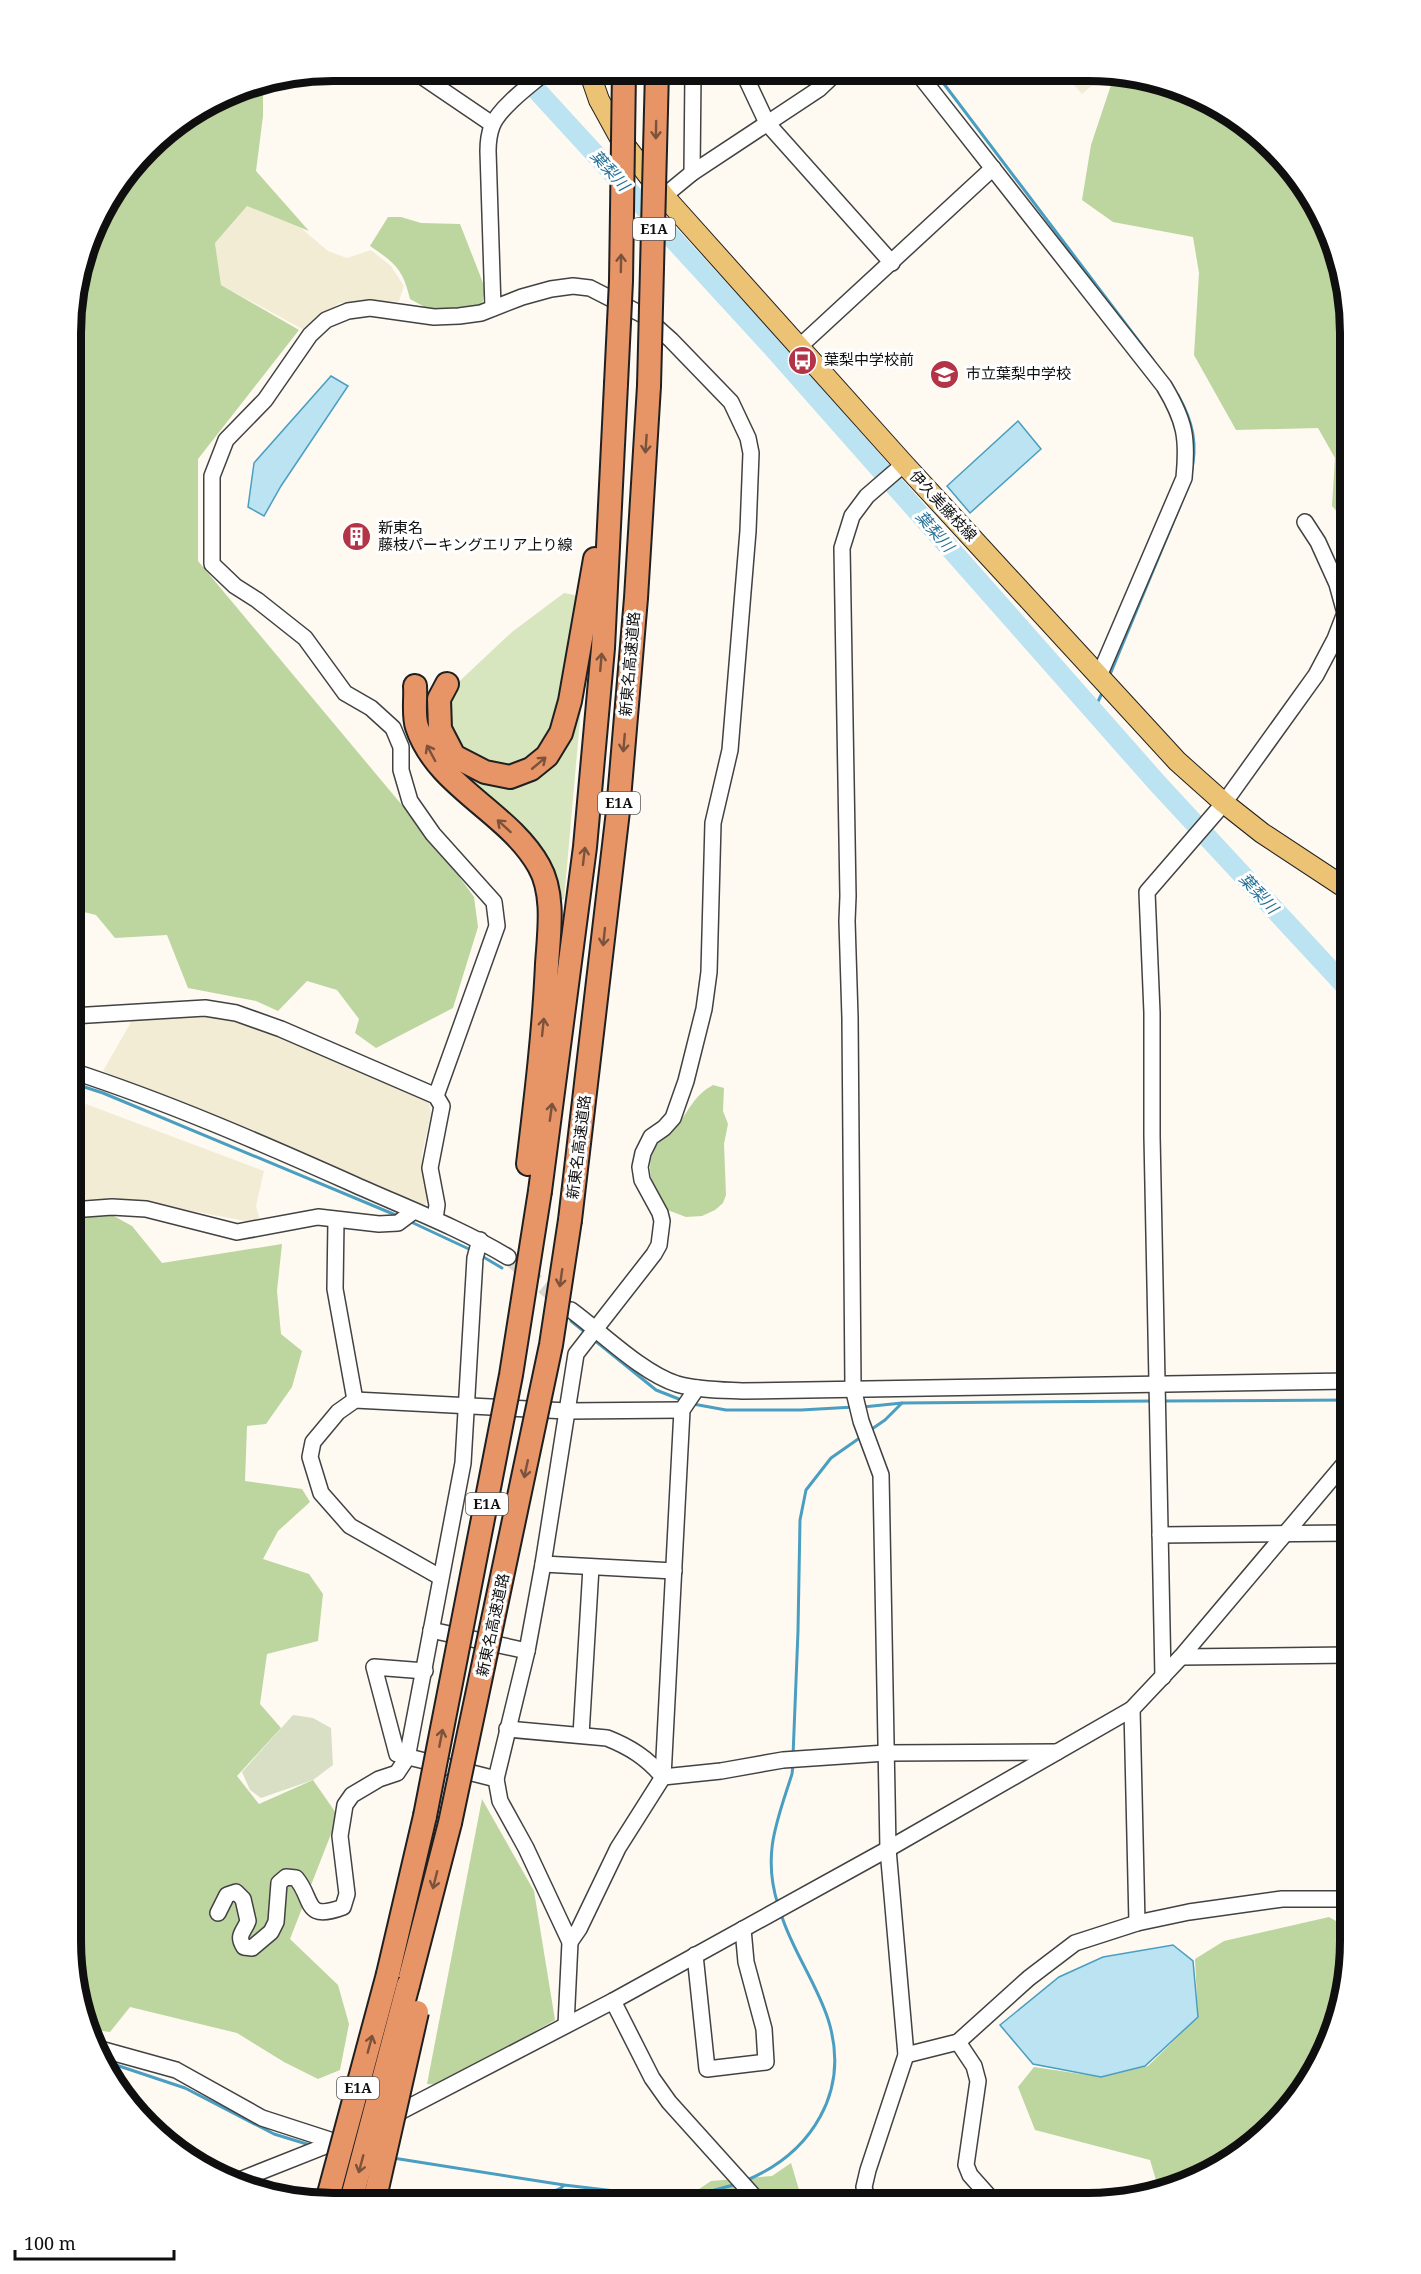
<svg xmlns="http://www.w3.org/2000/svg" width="1421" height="2274" font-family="'Noto Serif','Noto Sans JP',serif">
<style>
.farmland{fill:#f2ecd4}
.green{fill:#d7e6be}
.forest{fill:#bdd59f}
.cemetery{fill:#d9dfc4}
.water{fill:#bbe3f1;stroke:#499ec1;stroke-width:1.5}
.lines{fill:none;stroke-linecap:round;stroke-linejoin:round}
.stream{stroke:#499ec1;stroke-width:3}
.river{stroke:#bbe3f1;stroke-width:20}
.minor-tunnel{stroke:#dad7d0;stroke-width:15;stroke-dasharray:15 8;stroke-linecap:butt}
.minor-casing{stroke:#424242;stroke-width:18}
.major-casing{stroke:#202020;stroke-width:22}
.highway-casing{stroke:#202020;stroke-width:26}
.minor{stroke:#fff;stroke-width:15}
.major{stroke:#ecc274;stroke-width:20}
.highway{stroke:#e79467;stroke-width:22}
.highway-bridge-casing{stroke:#202020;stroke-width:26;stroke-linecap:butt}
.highway-bridge{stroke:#e79467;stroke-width:22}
.oneway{stroke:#7b523b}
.labels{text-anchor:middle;stroke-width:6;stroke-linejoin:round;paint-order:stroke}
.shield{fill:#fff;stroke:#575757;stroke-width:1.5}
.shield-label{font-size:14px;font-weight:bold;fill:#0f0f0f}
.poi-label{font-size:15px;fill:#0f0f0f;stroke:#fff;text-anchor:start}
.street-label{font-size:15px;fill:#0f0f0f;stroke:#fff}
.water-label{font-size:16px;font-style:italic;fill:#237096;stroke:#fff}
.rim{fill:none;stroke:#0f0f0f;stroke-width:8}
</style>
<rect width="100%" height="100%" fill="#fefaf2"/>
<g class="farmland">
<path d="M1063,73h44l-25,21z"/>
<path d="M247,206l54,22 27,23 19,7 24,-8 20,16 13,20 -5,15 -60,2 -33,28 -85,-46 -6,-42z"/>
<path d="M183,1014l69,8 69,34 93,35 14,8 3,15 -9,40v16l7,27 -6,12 -320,-138 31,-54z"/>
<path d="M86,1104l178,67 -8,35 5,18 -127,-24 -62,-1v-49z"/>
</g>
<g class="green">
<path d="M564,593l15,3 -15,93 -16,51 -21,16 -23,10 -43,-14 -13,-25 1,-36 63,-59z"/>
<path d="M578,708h3l-17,192 -6,-1 -99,-126 45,14 27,-8 30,-24z"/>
</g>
<g class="forest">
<path d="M1115,73h8l66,18 59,34 49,48 34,60 19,100v193l-18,-20 3,-48 -17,-30 -82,2 -42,-75 5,-82 -6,-36 -80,-15 -31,-22 9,-55z"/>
<path d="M263,84v32l-7,55 53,60 -62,-25 -32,37 6,42 78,45 -101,129v102l244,292 32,44 4,30 -25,81 -77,40 -21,-15 4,-14 -22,-29 -30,-9 -29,30 -22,-10 -68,-13 -21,-53 -52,3 -19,-23 -24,-6 1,-610 25,-83 62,-80 73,-46z"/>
<path d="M388,217h13l20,6 39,1 25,64 -3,17 -48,7 -24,-13c-7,-30 -15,-36 -40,-53z"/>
<path d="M713,1085l11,3 -1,23 5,13 -4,20 2,51 -3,8 -8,7 -13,6 -16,1 -24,-9c-9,-22 -20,-44 -3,-66 6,-8 14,-12 20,-19 12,-16 16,-28 34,-38z"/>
<path d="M110,1214l22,12 30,37 120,-19 -5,47 4,43 21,17 -10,36 -26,37 -19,2 -2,55 57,8 8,13 -32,29 -15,28 46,15 14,20 -5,47 -51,13 -7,50 21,24 -44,48 22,28 54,-24 25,36 -48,123 48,46 11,39 -9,46 -22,9 -34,-17 -47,-29 -107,-26 -20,25 -22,-3 -17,-88v-723z"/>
<path d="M482,1799l52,92 21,129 -115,65 -13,-1z"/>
<path d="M1329,1917l21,12v30l-14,67 -39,75 -49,49 -60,34 -29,6 -9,-30 -115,-30 -17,-43 16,-20 67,10 47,-11 50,-49 -3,-58 29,-18z"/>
<path d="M791,2163l12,40 -123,-1 31,-21 61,-5z"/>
</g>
<path class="cemetery" d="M293,1715l20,3 18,10 2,37 -20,15 -52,18 -11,-8 -8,-18z"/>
<g class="water">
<path d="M331,376l17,10 -67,100 -17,30 -16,-9 6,-44z"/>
<path d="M1018,421l23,28 -71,64 -23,-27z"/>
<path d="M1173,1945l20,16 5,56 -53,49 -44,11 -68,-13 -33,-39 59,-48 44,-20z"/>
</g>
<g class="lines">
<g class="stream">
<path d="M935,72l218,288"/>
<path d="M1178,395c15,27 20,49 13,79"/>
<path d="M1109,677l80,-193"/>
<path d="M1094,710l9,-19"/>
<path d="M72,1083l31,10 295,123"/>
<path d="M409,1221l62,29"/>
<path d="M480,1255l22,13"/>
<path d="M571,1321l15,12"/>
<path d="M593,1339l63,51 28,11"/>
<path d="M1163,1401l187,-1"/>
<path d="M693,1404l33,6h75l53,-3"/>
<path d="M863,1407l39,-4 251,-2"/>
<path d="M869,1431l16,-11 17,-17"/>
<path d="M793,1756l5,-125 2,-111 6,-30 25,-32 30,-21"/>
<path d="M778,1905c-16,-51 -1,-84 14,-131l1,-9"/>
<path d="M101,2060l84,28 89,46 36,11"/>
<path d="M393,2158l171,27 85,10 51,-1 37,-10"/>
<path d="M745,2181c67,-28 106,-90 83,-162 -12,-37 -36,-69 -47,-105"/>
<path d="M529,2202l32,-14 3,-3"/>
</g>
<path class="river" d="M519,71l254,277 385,436 192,207"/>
<path class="minor-tunnel" d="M508,1257l56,47"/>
<defs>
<g id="minor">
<path d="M414,71l78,53"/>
<path d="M743,72l24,51 125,140"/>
<path d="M917,72l247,314c21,35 24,52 20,92l-85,198"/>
<path d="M692,173l1,-101"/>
<path d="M664,196l28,-23 127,-84 18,-17"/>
<path d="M493,308l-5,-157c0,-9 1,-17 4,-25 7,-18 39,-42 55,-55"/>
<path d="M799,347l194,-179"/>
<path d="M72,1016l133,-8 31,5 45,16 155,67 6,10 -12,62 7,37 -2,14"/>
<path d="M72,1071c95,31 187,71 279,112 53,24 107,44 157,74"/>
<path d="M436,1096l61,-170 -3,-24 -61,-68 -23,-33 -9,-31v-23l-8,-19 -22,-20 -26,-15 -40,-55 -48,-38 -22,-14 -23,-22v-88l14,-36 39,-40 45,-65 16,-15 22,-9 22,-3 64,9 25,-1 22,-3 41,-16 29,-8 22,-3 17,2 53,27 28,25 60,62 17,36 3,15 -3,78 -18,219 -17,73 -4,149 -5,37 -18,72 -13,37 -9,10 -13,9 -8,16 -3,14 2,13 18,33 2,8 -3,24 -5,9 -78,100 -33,210 -16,87 -31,128"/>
<path d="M71,1210l41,-3 34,2 91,23 81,-15 61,7 19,-1 16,-12"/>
<path d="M336,1220l-1,69 20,111"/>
<path d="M571,1310c30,22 71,63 106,74 21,6 44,6 65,7l608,-10"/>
<path d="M1160,1535l190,-2"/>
<path d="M543,1564l131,7"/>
<path d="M440,1577l-90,-51 -29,-33 -11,-36 3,-15 25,-30 17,-12 212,11 115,-1"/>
<path d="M431,1630l96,21"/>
<path d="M1181,1657l169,-2"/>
<path d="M425,1671l-51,-4 23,87 99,25 4,22 26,47 44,94 -4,83"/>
<path d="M1163,1677l-11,-541v-123l-5,-121 77,-89 92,-128 19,-36 10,-26 -8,-29 -19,-42 -13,-20"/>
<path d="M1132,1709l5,214"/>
<path d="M507,1729l100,9c23,9 40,20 56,39"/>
<path d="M581,1735l10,-168"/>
<path d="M663,1777l58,-6 62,-11 103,-7 171,-1"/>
<path d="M218,1913l9,-18 9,-3 7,7 5,22c-4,11 -12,14 -4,26l8,1 19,-16 5,-10 3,-39 7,-6 10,1c18,21 7,44 47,29l4,-13 -7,-58 5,-31 7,-10 27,-16 18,-6 10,-15 56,-295 12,-205 5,-18"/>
<path d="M570,1942l9,-13 39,-81 45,-71 19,-367 15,-22"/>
<path d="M695,1955l12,114 59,-7 -2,-33 -18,-67 -3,-33"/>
<path d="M613,2001l39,77 17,24 91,101"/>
<path d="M958,2042l16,24 4,15 -12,84 4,10 25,28"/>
<path d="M93,2047l83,23 86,48 74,24"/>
<path d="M906,2055l52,-13 71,-64 46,-35 62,-20 52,-11 93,-13h68"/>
<path d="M388,2118l225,-117 275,-152 244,-140 49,-52 169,-200"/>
<path d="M232,2183l116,-46"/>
<path d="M868,2203l-4,-16 4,-17 38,-115 -18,-206 -7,-374 -20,-54 -8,-33 -3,-370 -3,-97 1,-25 -6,-348 10,-32 15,-20 37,-32"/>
</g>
<path id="major" d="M589,71l10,29 22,40 43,56 240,268 273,297 47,42 38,30 88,58"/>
<g id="highway">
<path d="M447,684l-8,15 1,30 14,27 31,16 25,5 21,-8 16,-13 14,-23 9,-32 25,-142"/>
<path d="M415,686c1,12 -2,29 2,41 20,60 92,85 122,139 16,28 10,67 8,98 -3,67 -11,133 -19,200"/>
<path d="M540,1191l45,-344 18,-199 13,-264"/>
<path d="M570,1220l48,-409 18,-213 13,-212"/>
<path d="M388,1974l37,-158"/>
<path d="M408,1985l42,-162"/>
</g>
</defs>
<use href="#minor" class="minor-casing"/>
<use href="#major" class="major-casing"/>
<use href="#highway" class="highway-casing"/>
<use href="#minor" class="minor"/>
<use href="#major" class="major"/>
<use href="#highway" class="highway"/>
<defs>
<g id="highway-bridge">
<path d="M616,384l5,-103 3,-210"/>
<path d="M649,386l8,-315"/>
<path d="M425,1816l86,-441 29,-184"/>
<path d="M450,1823l101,-478 19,-125"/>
<path d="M327,2201l61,-227"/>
<path d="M351,2201l57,-216"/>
<path d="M374,2202l43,-190"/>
</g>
</defs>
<use href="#highway-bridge" class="highway-bridge-casing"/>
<use href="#highway-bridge" class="highway-bridge"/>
</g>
<defs><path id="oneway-shaft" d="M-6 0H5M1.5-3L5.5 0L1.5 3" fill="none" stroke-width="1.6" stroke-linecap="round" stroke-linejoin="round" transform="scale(1.5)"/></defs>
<g class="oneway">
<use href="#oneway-shaft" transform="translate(656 130) rotate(91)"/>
<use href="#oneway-shaft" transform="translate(621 263) rotate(-89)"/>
<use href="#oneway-shaft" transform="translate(646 444) rotate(94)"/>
<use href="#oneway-shaft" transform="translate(601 662) rotate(-85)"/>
<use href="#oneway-shaft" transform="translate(624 743) rotate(95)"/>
<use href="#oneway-shaft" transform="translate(431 753) rotate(-118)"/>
<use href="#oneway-shaft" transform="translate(539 763) rotate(-40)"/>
<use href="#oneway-shaft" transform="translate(504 826) rotate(-138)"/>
<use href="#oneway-shaft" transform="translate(584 856) rotate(-83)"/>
<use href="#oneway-shaft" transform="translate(604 937) rotate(96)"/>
<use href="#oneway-shaft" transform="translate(543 1027) rotate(-84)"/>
<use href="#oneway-shaft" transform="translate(551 1112) rotate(-82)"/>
<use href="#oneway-shaft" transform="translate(561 1278) rotate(98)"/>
<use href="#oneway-shaft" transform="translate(526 1469) rotate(102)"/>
<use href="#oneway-shaft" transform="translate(441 1738) rotate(-79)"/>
<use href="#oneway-shaft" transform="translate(435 1880) rotate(104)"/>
<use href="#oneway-shaft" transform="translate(370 2044) rotate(-75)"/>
<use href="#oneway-shaft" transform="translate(361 2164) rotate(105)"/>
</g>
<defs>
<symbol id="bus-disc" viewBox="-11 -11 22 22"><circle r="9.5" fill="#b33347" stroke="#fff"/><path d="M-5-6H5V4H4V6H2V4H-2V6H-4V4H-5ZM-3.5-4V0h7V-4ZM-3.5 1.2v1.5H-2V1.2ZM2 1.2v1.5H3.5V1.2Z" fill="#fff"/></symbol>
<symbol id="school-disc" viewBox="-11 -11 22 22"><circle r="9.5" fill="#b33347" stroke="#fff"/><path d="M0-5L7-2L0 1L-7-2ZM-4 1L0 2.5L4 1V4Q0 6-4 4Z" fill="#fff"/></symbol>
<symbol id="building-disc" viewBox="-11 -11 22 22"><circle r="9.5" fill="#b33347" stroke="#fff"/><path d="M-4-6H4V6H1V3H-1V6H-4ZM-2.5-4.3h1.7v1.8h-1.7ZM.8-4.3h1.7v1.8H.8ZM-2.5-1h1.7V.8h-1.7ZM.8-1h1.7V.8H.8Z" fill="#fff"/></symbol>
</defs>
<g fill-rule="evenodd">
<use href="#bus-disc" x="786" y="344" width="33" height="33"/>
<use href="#school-disc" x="928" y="358" width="33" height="33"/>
<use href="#building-disc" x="340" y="520" width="33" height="33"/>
</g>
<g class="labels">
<g class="shield">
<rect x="633" y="218" width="42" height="22" rx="4.5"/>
<rect x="598" y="792" width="42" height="22" rx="4.5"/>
<rect x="466" y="1493" width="42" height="22" rx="4.5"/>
<rect x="337" y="2077" width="42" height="22" rx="4.5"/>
</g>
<g class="shield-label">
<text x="654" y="234">E1A</text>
<text x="619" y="808">E1A</text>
<text x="487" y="1509">E1A</text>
<text x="358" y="2093">E1A</text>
</g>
<g class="poi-label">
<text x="824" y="365">葉梨中学校前</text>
<text x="966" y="379">市立葉梨中学校</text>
<text x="378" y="533">新東名<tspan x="378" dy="17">藤枝パーキングエリア上り線</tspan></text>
</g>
<g class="street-label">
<text transform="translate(943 506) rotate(47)" y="5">伊久美藤枝線</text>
<text transform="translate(630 664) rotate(-85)" y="5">新東名高速道路</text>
<text transform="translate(579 1147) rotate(-83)" y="5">新東名高速道路</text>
<text transform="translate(493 1625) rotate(-78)" y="5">新東名高速道路</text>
</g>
<g class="water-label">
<text transform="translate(610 170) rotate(48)" y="6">葉梨川</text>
<text transform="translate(935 531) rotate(49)" y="6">葉梨川</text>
<text transform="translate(1259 893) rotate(47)" y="6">葉梨川</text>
</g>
</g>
<path d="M0 0H1421V2274H0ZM333 81H1088A252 252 0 0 1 1340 333V1941A252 252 0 0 1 1088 2193H333A252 252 0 0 1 81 1941V333A252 252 0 0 1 333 81Z" fill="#fff" fill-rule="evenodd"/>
<path class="rim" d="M333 81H1088A252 252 0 0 1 1340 333V1941A252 252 0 0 1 1088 2193H333A252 252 0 0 1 81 1941V333A252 252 0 0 1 333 81Z"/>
<path d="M15 2250v9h159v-9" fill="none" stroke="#0f0f0f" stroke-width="3"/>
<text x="24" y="2250" font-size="18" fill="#0f0f0f" stroke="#ffffff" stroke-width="4.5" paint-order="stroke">100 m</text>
</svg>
